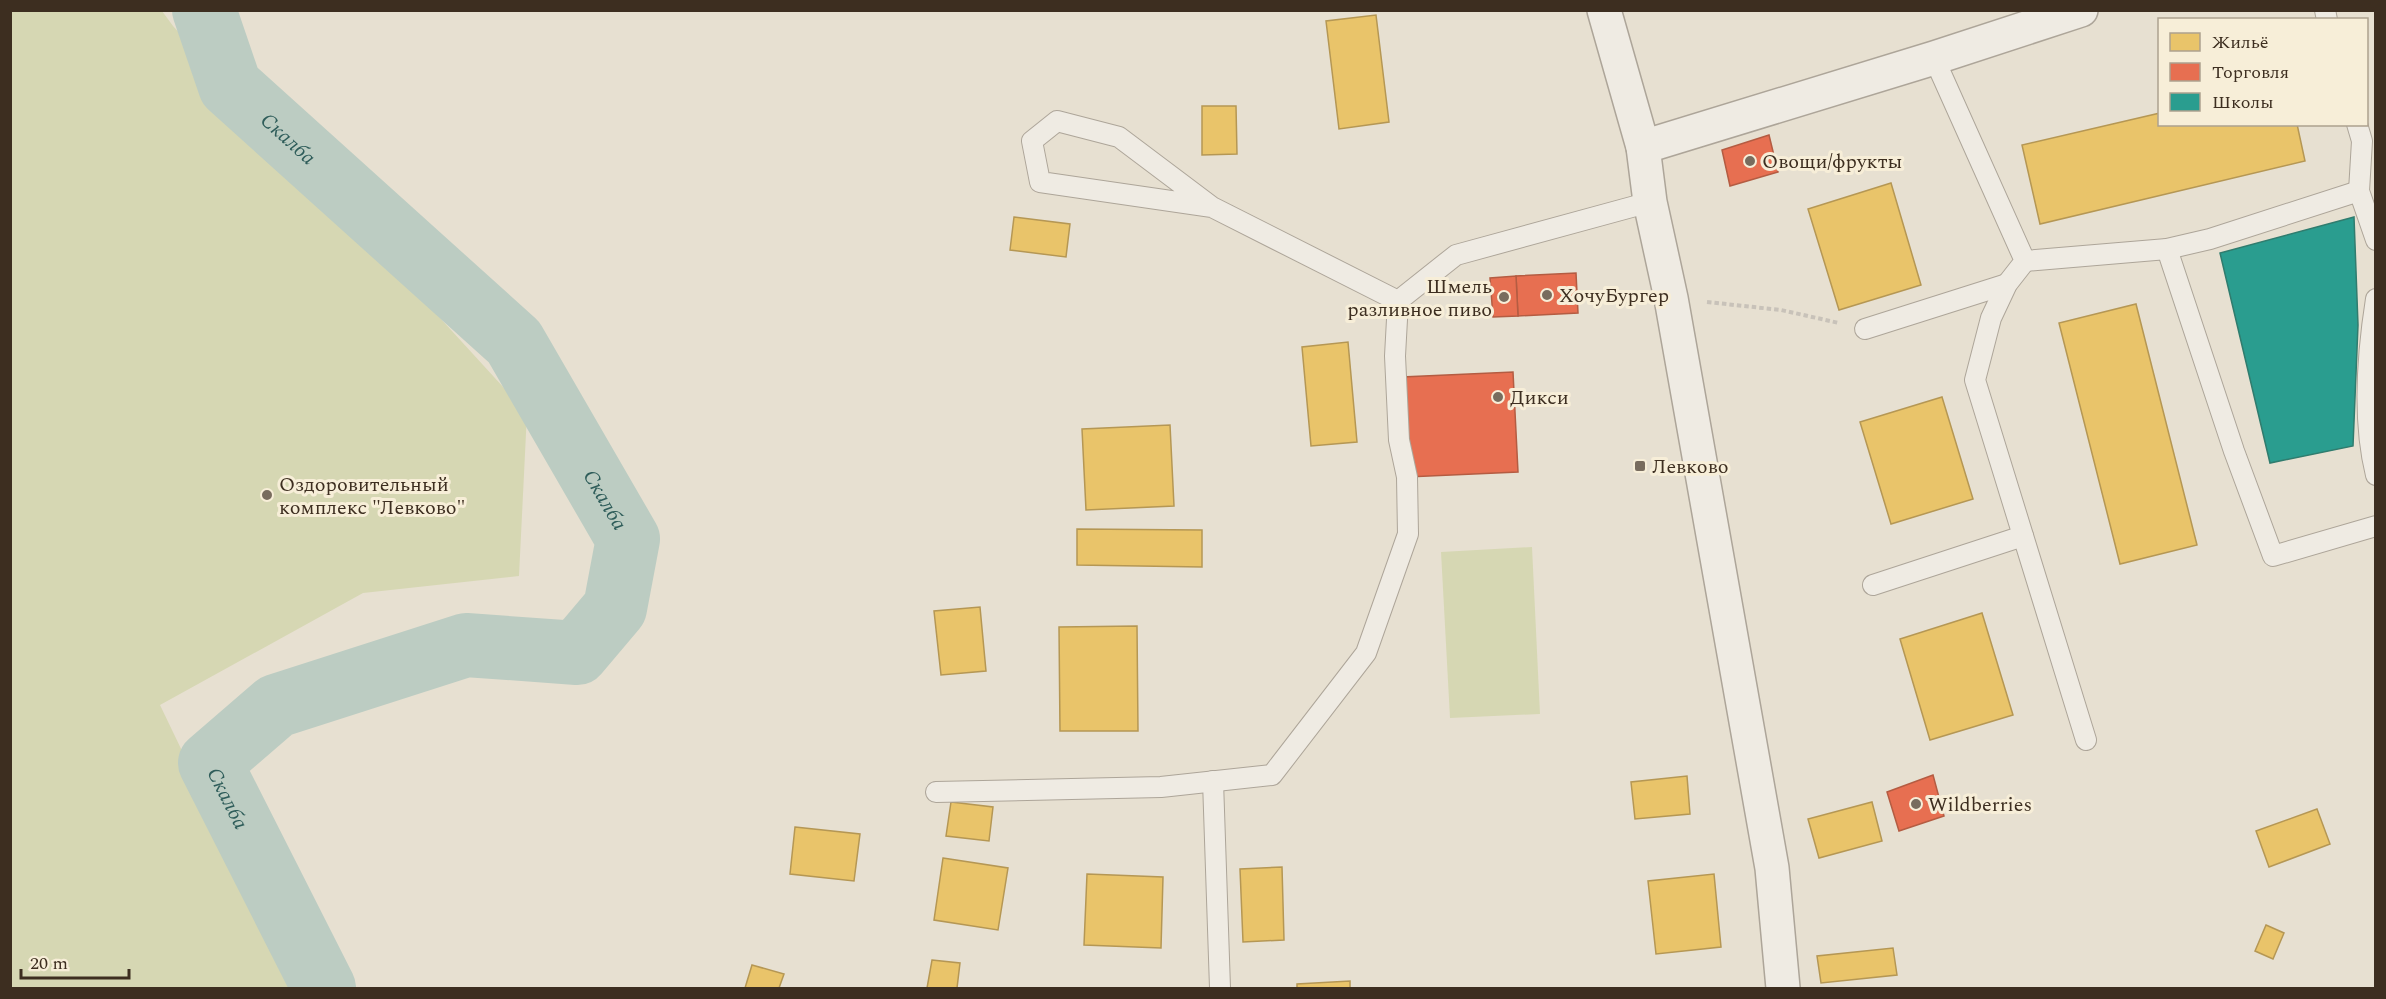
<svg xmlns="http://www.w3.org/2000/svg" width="2386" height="999" font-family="Spectral,serif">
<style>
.green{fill:#d6d7b3}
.homes{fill:#e9c46a;stroke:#b59754;stroke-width:1.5}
.shops{fill:#e76f51;stroke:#b45c42;stroke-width:1.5}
.schools{fill:#2a9d8f;stroke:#307c6e;stroke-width:1.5}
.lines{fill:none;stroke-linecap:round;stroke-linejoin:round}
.river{stroke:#bcccc2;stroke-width:64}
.service-casing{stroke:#ada599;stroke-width:22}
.minor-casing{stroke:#ada599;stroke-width:36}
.tertiary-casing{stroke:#ada599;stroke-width:36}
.path{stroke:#c8c2b9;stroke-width:4;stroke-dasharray:4.5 3;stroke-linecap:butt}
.service{stroke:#efebe3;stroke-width:20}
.minor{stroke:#efebe3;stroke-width:33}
.tertiary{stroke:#efebe3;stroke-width:33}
.poi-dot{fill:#786c5e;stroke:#f7eed8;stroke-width:2}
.labels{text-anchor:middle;stroke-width:6;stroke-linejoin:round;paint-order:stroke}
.poi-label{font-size:20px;fill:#3d2e20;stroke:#f7eed8;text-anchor:start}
.water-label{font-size:21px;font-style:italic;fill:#2f5d5a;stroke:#f7eed8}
</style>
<rect width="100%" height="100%" fill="#e7e0d1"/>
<g class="green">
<path d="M10,11h152l11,15 354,387 -8,163 -156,17 -203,112 136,283h-285z"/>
<path d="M1532,547l8,167 -90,4 -9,-166z"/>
</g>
<g class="homes">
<path d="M1376,15l13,107 -50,7 -13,-108z"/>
<path d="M1202,106h34l1,48 -35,1z"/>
<path d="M2160,113v11h137l8,37 -265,63 -18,-79z"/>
<path d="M1891,183l30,102 -82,25 -31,-101z"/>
<path d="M1014,217l56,7 -4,33 -56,-7z"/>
<path d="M2136,304l61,241 -77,19 -61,-241z"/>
<path d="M1348,342l9,100 -46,4 -9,-99z"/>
<path d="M1942,397l31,102 -82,25 -31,-102z"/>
<path d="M1170,425l4,81 -88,4 -4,-81z"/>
<path d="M1077,529l125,1v37l-125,-2z"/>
<path d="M980,607l6,64 -45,4 -7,-64z"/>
<path d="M1982,613l31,102 -83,25 -30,-101z"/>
<path d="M1137,626l1,105h-78l-1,-104z"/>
<path d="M1687,776l3,38 -55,5 -4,-37z"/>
<path d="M951,802l42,5 -4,34 -43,-5z"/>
<path d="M1872,802l10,39 -63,17 -11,-39z"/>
<path d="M2317,809l13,35 -61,23 -13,-36z"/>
<path d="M795,827l65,7 -6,47 -64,-7z"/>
<path d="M943,858l65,10 -10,62 -64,-10z"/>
<path d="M1282,867l2,73 -41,2 -3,-73z"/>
<path d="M1087,874l76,3 -2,71 -77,-3z"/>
<path d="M1714,874l7,73 -65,7 -8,-73z"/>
<path d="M2266,925l18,8 -11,26 -18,-8z"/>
<path d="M1893,948l4,27 -76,8 -4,-27z"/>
<path d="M932,960l28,3 -3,25h-30z"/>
<path d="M752,965l32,9 -5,14h-34z"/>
<path d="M1350,981v7h-53v-4z"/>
</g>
<g class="shops">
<path d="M1769,135l9,37 -48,14 -8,-36z"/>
<path d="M1576,273l2,40 -60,3 -2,-40z"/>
<path d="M1516,276l2,40 -25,1 -3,-39z"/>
<path d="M1513,372l5,100 -111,5 -5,-100z"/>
<path d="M1933,775l11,41 -45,15 -12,-39z"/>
</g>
<path class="schools" d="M2354,217l4,108 -5,121 -83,17 -50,-210z"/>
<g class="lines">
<path class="river" id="s1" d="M204,10l26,76 284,256 114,197 -13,69 -38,45 -111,-8 -190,61 -66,57 114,225"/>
<defs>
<g id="service">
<path d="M2325,10l2,10"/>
<path d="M1934,58l91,203 -18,23 -16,34 -16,62 111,360"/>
<path d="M2357,124l5,17 -3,50 17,49"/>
<path d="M1212,207l-93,-70 -62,-16 -25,20 8,41 172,25 186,94 58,-46 194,-53"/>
<path d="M2167,249l67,202 39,105 103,-30"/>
<path d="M2025,261l142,-12 43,-10 149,-48"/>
<path d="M2376,299c-9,57 -14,120 0,176"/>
<path d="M1865,329l142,-45"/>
<path d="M1873,585l150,-49"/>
<path d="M1213,781l7,207"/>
<path d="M936,792l225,-5 111,-12 94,-122 42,-119 -1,-57 -8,-37 -4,-84 3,-55"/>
</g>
<path id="minor" d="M1643,147l291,-89 147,-48"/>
<path id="tertiary" d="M1604,10l39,137 7,55 21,96 101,570 11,120"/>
</defs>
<use href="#service" class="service-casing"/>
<use href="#minor" class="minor-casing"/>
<use href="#tertiary" class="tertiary-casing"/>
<path class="path" d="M1707,302l74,8 58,13"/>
<use href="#service" class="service"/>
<use href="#minor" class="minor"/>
<use href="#tertiary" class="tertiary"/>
</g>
<g class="poi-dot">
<circle cx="1750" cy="161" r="6"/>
<circle cx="1547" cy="295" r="6"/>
<circle cx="1504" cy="297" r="6"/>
<circle cx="1498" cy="397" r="6"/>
<rect x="1634" y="460" width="12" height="12" rx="3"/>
<circle cx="267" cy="495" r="6"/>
<circle cx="1916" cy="804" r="6"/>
</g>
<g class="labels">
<g class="poi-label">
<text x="1762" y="168">Овощи/фрукты</text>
<text x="1492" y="293" text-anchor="end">Шмель<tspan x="1492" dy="23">разливное пиво</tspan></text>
<text x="1559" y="302">ХочуБургер</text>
<text x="1510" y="404">Дикси</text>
<text x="1652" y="473">Левково</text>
<text x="279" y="491">Оздоровительный<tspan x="279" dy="23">комплекс "Левково"</tspan></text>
<text x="1928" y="811">Wildberries</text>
</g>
<g class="water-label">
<text dy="7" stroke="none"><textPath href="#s1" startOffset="159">Скалба</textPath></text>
<text dy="7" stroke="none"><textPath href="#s1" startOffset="645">Скалба</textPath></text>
<text dy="7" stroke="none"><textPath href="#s1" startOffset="1257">Скалба</textPath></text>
</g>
</g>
<rect width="2386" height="999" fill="none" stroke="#3d2e20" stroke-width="24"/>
<rect x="2158" y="18" width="210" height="108" fill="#f7eed8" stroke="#ada18e" stroke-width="1.5"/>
<rect x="2170" y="33" width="30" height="18" fill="#e9c46a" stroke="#ada18e" stroke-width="1.5"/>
<text x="2212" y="48" font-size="18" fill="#3d2e20">Жильё</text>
<rect x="2170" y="63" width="30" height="18" fill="#e76f51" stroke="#ada18e" stroke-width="1.5"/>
<text x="2212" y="78" font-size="18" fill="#3d2e20">Торговля</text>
<rect x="2170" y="93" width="30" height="18" fill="#2a9d8f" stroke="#ada18e" stroke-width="1.5"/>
<text x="2212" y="108" font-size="18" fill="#3d2e20">Школы</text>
<path d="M21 969v9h108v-9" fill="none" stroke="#3d2e20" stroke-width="3"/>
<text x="30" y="969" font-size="18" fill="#3d2e20" stroke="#f7eed8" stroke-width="4.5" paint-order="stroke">20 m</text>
</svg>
